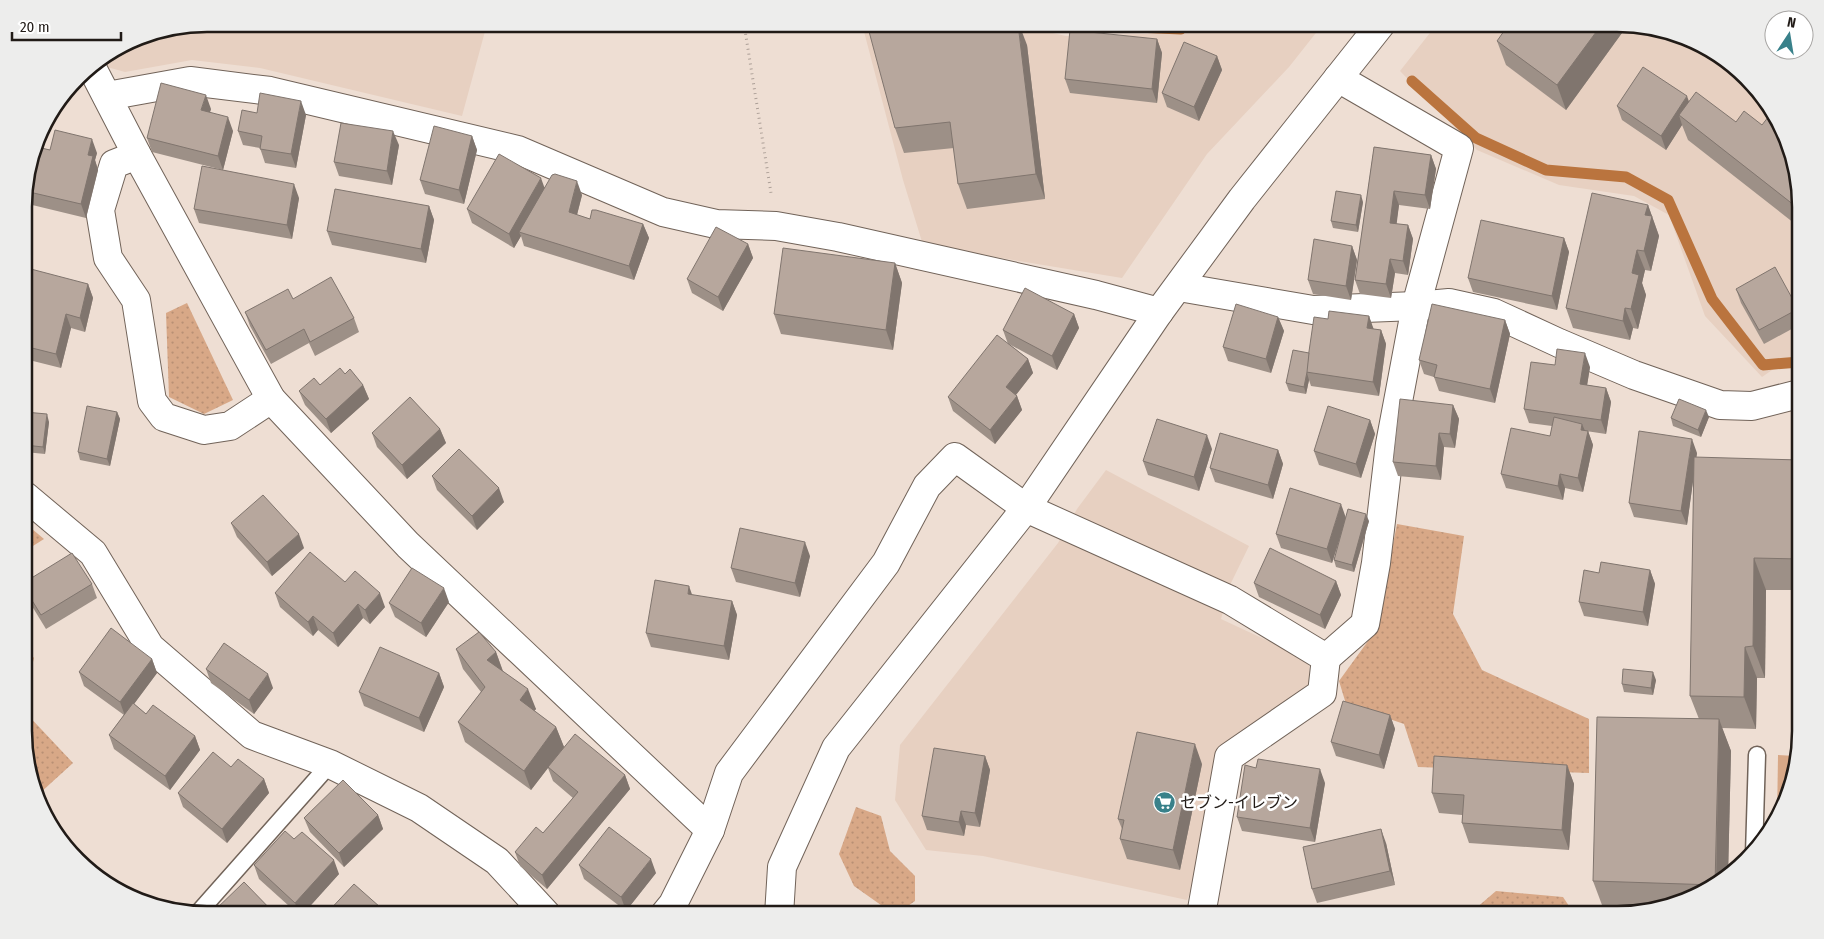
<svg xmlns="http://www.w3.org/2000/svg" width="1824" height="939" font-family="'Fira Sans Condensed','Noto Sans JP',sans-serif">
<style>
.built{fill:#e7d0c1}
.grass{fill:url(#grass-dots)}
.park{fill:#d8a887}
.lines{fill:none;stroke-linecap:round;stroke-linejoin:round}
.stream{stroke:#ba743e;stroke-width:11}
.lane-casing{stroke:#716359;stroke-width:19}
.street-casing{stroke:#716359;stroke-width:30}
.secondary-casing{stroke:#716359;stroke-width:30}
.path{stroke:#ac9f97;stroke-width:3;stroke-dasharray:1 4;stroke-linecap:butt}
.lane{stroke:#fff;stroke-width:16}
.street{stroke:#fff;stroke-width:28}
.secondary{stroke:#fff;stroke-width:28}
.wall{fill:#9d9087}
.shaded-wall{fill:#80756e}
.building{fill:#b7a79d;stroke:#80756e}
.labels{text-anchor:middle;stroke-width:5;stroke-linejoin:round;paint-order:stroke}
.poi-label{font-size:16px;fill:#211b17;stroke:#fff;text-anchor:start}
.rim{fill:none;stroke:#211b17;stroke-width:2.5}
</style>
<defs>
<pattern id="grass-dots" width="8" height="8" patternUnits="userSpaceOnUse" patternTransform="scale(1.25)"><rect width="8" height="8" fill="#d8a887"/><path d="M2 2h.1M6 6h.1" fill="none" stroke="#b99074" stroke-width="1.8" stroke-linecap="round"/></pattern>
</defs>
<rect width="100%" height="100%" fill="#eeded3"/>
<g class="built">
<path d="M207,24h280l-25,92 -202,-48 -68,-8 -67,12 -18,-5 -5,-8 35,-21z"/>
<path d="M862,24h151l53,12 117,-3 5,-9h135l-34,43 -82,87 -85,124 -199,-33 -20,-65z"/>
<path d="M1437,24h180l81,19 71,62 30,79v158l-4,12 -33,23 -57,-61 -36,-101 -35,-19 -75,-11 -82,-35 -77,-79z"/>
<path d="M1106,470l143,76 -18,37 -10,36 88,41 1,29 -85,54 -20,112 -18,45 -204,-44 -57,-6 -31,-50 5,-55 158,-202 19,-34z"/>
</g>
<g class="grass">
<path d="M187,303l46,97 -29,14 -35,-17 -3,-84z"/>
<path d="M25,523l19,16 -19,12z"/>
<path d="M1397,524l67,12 -11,78 29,56 107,49v54l-171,-6 -14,-43 -58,-20 -7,-23 37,-51z"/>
<path d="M25,647l9,11 -9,36z"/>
<path d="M25,712l48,51 -33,30 -15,-37z"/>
<path d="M856,807l25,9 9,35 25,25v25l-20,14 -41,-29 -15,-32z"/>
<path d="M1496,891l67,6 12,18h-97l-3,-6z"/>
</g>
<path class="park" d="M1778,755l17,1 -14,57 -4,7z"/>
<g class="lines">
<g class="stream">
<path d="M1069,24l112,5 3,-5"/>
<path d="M1412,81l64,57 70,32 80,7 42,23 44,99 51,66 36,-3"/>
</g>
<defs>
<g id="lane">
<path d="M1754,854l3,-99"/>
<path d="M198,913l132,-149"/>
</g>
<g id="street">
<path d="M91,66l46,89 134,244 137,146 302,285"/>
<path d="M107,96l83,-15 80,10 248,59 145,62 53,12 60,2 62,11 258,58 63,17"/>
<path d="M137,155l-23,9 -14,46 8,48 28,42 16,101 12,16 40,13 26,-4 41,-27"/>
<path d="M1179,287l134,23 103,-4 33,-3 45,10 65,30 75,32 86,30 32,1 47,-12"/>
<path d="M25,496l68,57 57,94 102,88 78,29 89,44 78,53 50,54"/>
<path d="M1326,658l39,-34 11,-61 14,-119 26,-138 43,-158 -121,-70"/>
<path d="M664,915l9,-11 37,-74 19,-57 157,-210 41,-77 28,-29 71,51 204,92 96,58 -4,35 -93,64 -28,158"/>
</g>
<path id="secondary" d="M779,915l3,-48 54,-119 190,-240 133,-196 83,-113 139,-175"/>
</defs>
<use href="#lane" class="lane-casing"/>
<use href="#street" class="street-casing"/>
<use href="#secondary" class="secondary-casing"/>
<path class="path" d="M744,24l27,169"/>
<use href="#lane" class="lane"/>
<use href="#street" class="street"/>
<use href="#secondary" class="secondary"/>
</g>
<g class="wall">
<path d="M1617,24l10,2 -61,84 -60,-45 -9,-24z"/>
<path d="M948,26l79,19 18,154 -78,10 -9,-25 -4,-36 -50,5 -9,-25z"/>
<path d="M1157,39l5,14 -5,50 -87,-10 -5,-14z"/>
<path d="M1217,56l5,14 -23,51 -32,-14 -5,-14z"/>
<path d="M1689,101l110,83v43l-111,-87 -6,-15 -16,25 -44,-30 -5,-14z"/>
<path d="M211,109l-1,3 23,19 -10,39 -71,-18 -5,-14z"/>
<path d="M257,113l49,2 -10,53 -31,-5 -5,-15 -17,-3 -5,-14z"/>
<path d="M472,136l5,14 -13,54 -39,-10 -5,-14z"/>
<path d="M399,145l-7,40 -53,-9 -5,-14z"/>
<path d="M37,147l13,3 47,3 -2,7 3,10 -12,48 -62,-15v-8z"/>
<path d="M1374,147l57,8 5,14 -6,40 -31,-4 -3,19 12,1 5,14 -5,36 -13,-2 -4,25 -31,-4 -5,-14z"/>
<path d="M545,187l37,8 -5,20 13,4 53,5 6,14 -15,42 -110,-34 -3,-10 -7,12 -42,-25 -5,-14z"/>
<path d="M299,198l-7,41 -93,-16 -5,-14z"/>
<path d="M1363,202l-5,30 -25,-4 -2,-7z"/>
<path d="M1648,205l11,31 -8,35 -6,-1 -3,13 4,12 -8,34 -5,-1 -3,12 -57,-12 -7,-20z"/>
<path d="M429,206l5,14 -8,43 -94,-18 -5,-14z"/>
<path d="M1564,238l5,14 -12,58 -84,-18 -5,-14z"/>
<path d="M748,244l5,14 -30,53 -31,-18 -5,-14z"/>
<path d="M1352,246l5,14 -6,40 -38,-6 -5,-14z"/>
<path d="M895,263l7,20 -9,67 -112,-16 -7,-20z"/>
<path d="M24,280l64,4 5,14 -8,34 -14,-4 -10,40 -36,-9z"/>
<path d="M1736,289l62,20 1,2v14l-35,19 -23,-41z"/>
<path d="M293,299l61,19 5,14 -44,24 -6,-13 -38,21 -21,-38 -5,-14z"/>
<path d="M1074,314l5,14 -22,42 -48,-26 19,15 5,14 -17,22 1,1 5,14 -27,34 -42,-33 -5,-14 60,-53 -5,-14z"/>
<path d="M1369,316l4,13 8,1 5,14 -7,52 -68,-10 -2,-6 -3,14 -17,-3 -3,-8 23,-30 19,-34z"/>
<path d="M1278,317l6,14 -13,42 -43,-12 -5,-14z"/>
<path d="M1505,320l5,14 -15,69 -56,-12 -5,-14 -10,-3 -5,-14z"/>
<path d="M1555,365l35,2 -3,18 19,3 5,14 -5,32 -20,-3h2l5,14 -10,47 -18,-4 -2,12 -57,-12 -5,-14 49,-38 2,-10 -23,-3 -5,-14z"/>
<path d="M345,374l18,11 6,14 -38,34 -26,-28 -6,-14 21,-6z"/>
<path d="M1453,405l6,14 -4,29 -11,-1 -3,33 -43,-4 -5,-14z"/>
<path d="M25,412l24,10 -4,32 -20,-2z"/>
<path d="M117,412l3,7 -10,47 -30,-6 -2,-8z"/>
<path d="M1709,417l-8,20 -28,-11 -2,-8z"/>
<path d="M1370,420l5,14 -14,44 -42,-13 -5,-14z"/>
<path d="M440,429l6,14 -39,36 -30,-32 -5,-14z"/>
<path d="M1212,449l-13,42 -51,-16 -5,-14z"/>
<path d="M1278,450l5,14 -10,35 -58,-17 -5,-14z"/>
<path d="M1697,453l-1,5 103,2 1,130h-34l-1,88h-8l-1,51 -34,-1 9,23 -3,125 -10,8 -43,22 -42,8 -28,-1 -12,-32 106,-162 -9,-23 4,-223 -7,52 -53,-8 -5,-14z"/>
<path d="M432,476l72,26 -27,28 -40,-40z"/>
<path d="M1369,521l-15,51 -18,-5 -2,-7 10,-34 -12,37 -51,-15 -5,-14z"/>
<path d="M231,523l73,25 -32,28 -35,-39z"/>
<path d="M810,556l-10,41 -64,-15 -5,-14z"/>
<path d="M1650,570l5,14 -7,42 -64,-10 -5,-14 20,-29z"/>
<path d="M1336,581l5,14 -16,34 -66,-32 -5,-14z"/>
<path d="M25,582l67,2 5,14 -51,31 -19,-31 -2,-5z"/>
<path d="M345,582l40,25 -15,17 -7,-6 -25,29 -20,-17 -5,6 -33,-29 -5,-14z"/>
<path d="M732,601l5,14 -8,45 -78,-13 -5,-14z"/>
<path d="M449,602l-23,35 -31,-20 -6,-14z"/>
<path d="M456,649l40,3 7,19 33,38 -2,2 22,16 8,20 61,28 5,14 -83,100 -27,-23 -5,-14 28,-19 30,-35 -20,-17 -5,-13 -17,22 -66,-48 -7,-20 23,-30 -18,-23z"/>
<path d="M152,659l5,14 -23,31 12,10 49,22 5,14 -30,40 -56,-41 -5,-14 15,-20 -40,-29 -5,-14z"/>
<path d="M206,669l67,19 -19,26 -43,-31z"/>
<path d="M439,673l5,14 -20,45 -60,-26 -5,-14z"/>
<path d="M1656,680l-3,15 -29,-3 -2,-8z"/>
<path d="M1390,715l5,14 -11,40 -48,-13 -5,-14z"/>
<path d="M985,756l5,14 -10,57 -14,-2 -2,11 -37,-6 -5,-14z"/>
<path d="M1202,764l-22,106 -53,-11 -7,-20 2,-10 -4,-10z"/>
<path d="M1567,765l7,19 -5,66 -100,-7 -7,-20v-8l-23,-2 -7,-20z"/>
<path d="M231,767l33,12 5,14 -42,50 -44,-36 -5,-14z"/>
<path d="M1325,783l-10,59 -73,-11 -5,-14z"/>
<path d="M378,815l5,14 -39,38 -34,-35 -6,-14z"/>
<path d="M294,839l45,35 -37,41h-3l-40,-36 -5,-14z"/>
<path d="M1386,843l9,42 -78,18 -5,-14z"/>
<path d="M579,865l77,8 -30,38 -42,-32z"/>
</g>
<g class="shaded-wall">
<path d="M1018,24h1l8,21 18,154 -9,-25z"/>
<path d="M1602,24h15l10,2 -61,84 -9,-25z"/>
<path d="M1157,39l5,14 -5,50 -5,-14z"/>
<path d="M1217,56l5,14 -23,51 -5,-14z"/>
<path d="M206,95l5,14 -5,15 -5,-14z"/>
<path d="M1687,96l5,14 -13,5 3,10 -16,25 -5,-14z"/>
<path d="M301,101l5,14 -10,53 -5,-14z"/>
<path d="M228,117l5,14 -10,39 -5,-14z"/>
<path d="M393,131l6,14 -7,40 -5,-14z"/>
<path d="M472,136l5,14 -13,54 -5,-14z"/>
<path d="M92,139l5,14 -2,7 3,10 -12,48 -5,-14 7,-49z"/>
<path d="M1431,155l5,14 -6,40 -5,-14z"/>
<path d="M541,178l5,14 -27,40 2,4 -7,12 -5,-14z"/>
<path d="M577,181l5,14 -8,31 -5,-14z"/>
<path d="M294,184l5,14 -7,41 -5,-14z"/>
<path d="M1394,191l5,14 -4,32 -5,-14z"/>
<path d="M1361,195l2,7 -5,30 -2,-7z"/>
<path d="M1648,205l11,31 -8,35 -7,-20 1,-36z"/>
<path d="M429,206l5,14 -8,43 -5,-14z"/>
<path d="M643,224l6,14 -15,42 -5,-14z"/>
<path d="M1408,225l5,14 -5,36 -5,-14z"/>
<path d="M1564,238l5,14 -12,58 -5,-14z"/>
<path d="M748,244l5,14 -30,53 -5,-14z"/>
<path d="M1352,246l5,14 -6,40 -5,-14z"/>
<path d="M1637,250l8,20 -3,13 4,12 -8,34 -7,-20 1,-36z"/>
<path d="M1390,259l5,14 -4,25 -5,-14z"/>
<path d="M895,263l7,20 -9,67 -7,-20z"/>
<path d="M88,284l5,14 -8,34 -5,-14z"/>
<path d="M1625,308l8,20 -3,12 -7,-19z"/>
<path d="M66,314l5,14 -10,40 -5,-14z"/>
<path d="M1074,314l5,14 -22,42 -5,-14z"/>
<path d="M1369,316l5,14 -7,-2z"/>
<path d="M1278,317l6,14 -13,42 -5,-14z"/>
<path d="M1505,320l5,14 -15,69 -5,-14z"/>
<path d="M1381,330l5,14 -7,52 -6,-14z"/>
<path d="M1585,353l5,14 -5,31 -5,-14z"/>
<path d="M1028,359l5,14 -22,28 -5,-14z"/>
<path d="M1307,373l2,7 -3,14 -2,-7z"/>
<path d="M363,385l6,14 -38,34 -5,-14z"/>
<path d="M1606,388l5,14 -5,32 -5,-14z"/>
<path d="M1017,396l5,14 -27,34 -5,-14z"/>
<path d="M1453,405l6,14 -4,29 -5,-14z"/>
<path d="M1706,410l3,7 -8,20 -3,-7z"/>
<path d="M117,412l3,7 -10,47 -3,-7z"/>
<path d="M47,414l2,8 -4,32 -2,-7z"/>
<path d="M1370,420l5,14 -14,44 -5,-14z"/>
<path d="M1582,424l5,11 1,-4 5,14 -10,47 -5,-14 3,-48z"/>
<path d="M440,429l6,14 -39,36 -5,-14z"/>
<path d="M1439,433l5,14 -3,33 -5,-14z"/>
<path d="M1207,435l5,14 -13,42 -5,-14z"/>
<path d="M1692,439l5,14 -10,72 -6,-14z"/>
<path d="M1278,450l5,14 -10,35 -5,-14z"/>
<path d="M1560,474l5,14 -2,12 -5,-14z"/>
<path d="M499,488l5,14 -27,28 -5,-14z"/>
<path d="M1341,504l5,14 -14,45 -5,-14z"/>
<path d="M1366,514l3,7 -15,51 -2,-7z"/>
<path d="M299,534l5,14 -32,28 -5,-14z"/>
<path d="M805,542l5,14 -10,41 -5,-14z"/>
<path d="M1754,558l12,32 -1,88 -12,-32z"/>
<path d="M1650,570l5,14 -7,42 -5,-14z"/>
<path d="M1336,581l5,14 -16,34 -5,-14z"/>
<path d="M689,586l5,14 -6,-6z"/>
<path d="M444,588l5,14 -23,35 -5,-14z"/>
<path d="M380,593l5,14 -15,17 -5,-14z"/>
<path d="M732,601l5,14 -8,45 -5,-14z"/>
<path d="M358,604l5,14 -25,29 -5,-14z"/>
<path d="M313,616l5,14 -5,6 -5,-14z"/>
<path d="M1745,647l12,31 -1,51 -12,-32z"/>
<path d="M496,652l7,20 -16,-12z"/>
<path d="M152,659l5,14 -32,43 -5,-14z"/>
<path d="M1653,672l3,8 -3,15 -2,-7z"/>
<path d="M439,673l5,14 -20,45 -5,-14z"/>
<path d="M268,674l5,14 -19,26 -5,-14z"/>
<path d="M528,689l8,20 -9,11 -7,-20z"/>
<path d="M1390,715l5,14 -11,40 -5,-14z"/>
<path d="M1719,719l12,32 -3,125 -12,10z"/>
<path d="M556,727l8,20 -33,43 -7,-19z"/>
<path d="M195,736l5,14 -30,40 -5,-14z"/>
<path d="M1195,744l7,20 -22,106 -7,-20z"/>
<path d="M985,756l5,14 -10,57 -5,-14z"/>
<path d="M1567,765l7,19 -5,66 -7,-20z"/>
<path d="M1320,769l5,14 -10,59 -5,-14z"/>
<path d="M625,775l5,14 -83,100 -5,-14z"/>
<path d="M264,779l5,14 -42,50 -5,-14z"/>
<path d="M961,811l5,14 -2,11 -5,-14z"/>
<path d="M378,815l5,14 -39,38 -5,-14z"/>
<path d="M1381,829l5,14 9,42 -5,-14z"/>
<path d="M651,859l5,14 -30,38 -5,-14z"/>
<path d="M334,860l5,14 -37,41h-2l-5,-12z"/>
</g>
<g class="building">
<path d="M867,24h80v2l29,-2h42l18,150 -78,10 -8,-62 -55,6z"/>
<path d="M1509,24h93l-45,61 -60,-44z"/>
<path d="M1070,30l87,9 -5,50 -87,-10z"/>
<path d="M1184,42l33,14 -23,51 -32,-14z"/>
<path d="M1643,67l44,29 -26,40 -44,-30z"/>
<path d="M161,83l45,12 -5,15 27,7 -10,39 -71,-18z"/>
<path d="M1696,92l40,30 8,-11 18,14 10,-13 27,72v25l-120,-94z"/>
<path d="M260,93l41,8 -10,53 -31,-5 2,-13 -24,-5 4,-21 15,3z"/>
<path d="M341,123l52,8 -6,40 -53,-9z"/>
<path d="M434,126l38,10 -13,54 -39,-10z"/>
<path d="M55,130l37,9 -4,16 5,1 -12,48 -56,-13 12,-44 13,3z"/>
<path d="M1374,147l57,8 -6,40 -31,-4 -4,32 18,2 -5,36 -13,-2 -4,25 -31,-4z"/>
<path d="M499,154l42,24 -32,56 -42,-25z"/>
<path d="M202,166l92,18 -7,41 -93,-16z"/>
<path d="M555,174l22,7 -8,31 21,7 2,-9h4l47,14 -14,42 -110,-34 33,-57z"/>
<path d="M335,189l94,17 -8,43 -94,-18z"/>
<path d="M1336,191l25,4 -5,30 -25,-4z"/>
<path d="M1592,193l56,12 -3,10 7,1 -8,35 -7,-1 -5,23 7,2 -8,34 -6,-1 -2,13 -57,-13z"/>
<path d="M1481,220l83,18 -12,58 -84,-18z"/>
<path d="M716,227l32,17 -30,53 -31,-18z"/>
<path d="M1314,239l38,7 -6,40 -38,-6z"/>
<path d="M783,248l112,15 -9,67 -112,-16z"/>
<path d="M1775,267l23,42 -39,21 -23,-41z"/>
<path d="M27,268l61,16 -8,34 -14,-4 -10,40 -32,-8v-66z"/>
<path d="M331,277l23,41 -44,24 -6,-13 -38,21 -21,-38 43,-23 5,10z"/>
<path d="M1025,288l49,26 -22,42 -49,-26z"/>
<path d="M1236,304l42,13 -12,42 -43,-12z"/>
<path d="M1432,304l73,16 -15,69 -56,-12 3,-12 -18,-5z"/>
<path d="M1329,311l40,5 -2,12 14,2 -8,52 -67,-10 8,-55 14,2z"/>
<path d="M997,335l31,24 -22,28 11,9 -27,34 -42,-33z"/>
<path d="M1557,349l28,4 -5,31 26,4 -5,32 -77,-11 7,-47 24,3z"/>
<path d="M1293,350l16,3 -2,19 -3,15 -18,-4z"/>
<path d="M340,368l5,6 5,-5 13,16 -37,34 -27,-28 15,-13 6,7z"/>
<path d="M410,397l30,32 -38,36 -30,-32z"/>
<path d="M1400,399l53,6 -3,29 -11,-1 -3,33 -43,-4z"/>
<path d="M1679,399l27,11 -8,20 -27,-12z"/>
<path d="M87,406l30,6 -10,47 -29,-7z"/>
<path d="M1328,406l42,14 -14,44 -42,-13z"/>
<path d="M25,412l22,2 -4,33 -18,-2z"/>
<path d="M1554,417l28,7 -1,6 7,1 -10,47 -18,-4 -2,12 -57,-12 10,-46 39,8z"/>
<path d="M1157,419l50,16 -13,42 -51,-16z"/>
<path d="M1639,431l53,8 -11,72 -52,-8z"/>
<path d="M1220,433l58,17 -10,35 -58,-17z"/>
<path d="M459,449l40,39 -27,28 -40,-40z"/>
<path d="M1694,457l105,3 1,99 -46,-1 -1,88 -8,1 -1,50 -54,-1z"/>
<path d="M1290,488l51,16 -14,45 -51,-15z"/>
<path d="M263,495l36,39 -32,28 -36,-39z"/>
<path d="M1348,509l18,5 -14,51 -18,-5z"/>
<path d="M740,528l65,14 -10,41 -64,-15z"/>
<path d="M1270,548l66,33 -16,34 -66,-32z"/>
<path d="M310,552l35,30 10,-11 25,22 -15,17 -7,-6 -25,29 -20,-17 -5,6 -33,-29z"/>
<path d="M72,553l20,31 -51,31 -16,-26v-7z"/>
<path d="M1601,562l49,8 -7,42 -64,-10 5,-32 15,3z"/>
<path d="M412,568l32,20 -23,35 -32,-20z"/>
<path d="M655,580l34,6 -1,8 44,7 -8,45 -78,-13z"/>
<path d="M111,628l41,31 -32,43 -41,-30z"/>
<path d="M479,632l17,20 -9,8 41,29 -8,11 36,27 -32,44 -66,-49 27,-35 -29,-38z"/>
<path d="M224,643l44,31 -19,26 -43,-31z"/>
<path d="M380,647l59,26 -20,45 -60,-26z"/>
<path d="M1623,669l30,3 -2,16 -29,-4z"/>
<path d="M1343,701l47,14 -11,40 -48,-13z"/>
<path d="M133,703l13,11 7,-9 42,31 -30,40 -56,-41z"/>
<path d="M1597,717l122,2 -4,166 -122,-4z"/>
<path d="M1137,732l58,12 -22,106 -53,-11 4,-19 -6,-1z"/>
<path d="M575,734l50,41 -83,100 -27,-23 21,-25 7,6 35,-41 -30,-25z"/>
<path d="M934,748l51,8 -10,57 -14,-2 -2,11 -37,-6z"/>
<path d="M213,752l18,15 7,-8 26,20 -42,50 -44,-36z"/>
<path d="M1434,756l133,9 -5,65 -100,-7 2,-28 -32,-2z"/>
<path d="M1258,759l62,10 -10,59 -73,-11 8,-52 11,3z"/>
<path d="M343,780l35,35 -39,38 -35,-35z"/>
<path d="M609,827l42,32 -30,38 -42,-32z"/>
<path d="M1381,829l9,42 -78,18 -9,-42z"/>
<path d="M285,831l9,8 8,-7 32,28 -39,43 -41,-38z"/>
<path d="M244,882l32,33h-62l-2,-2z"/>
<path d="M354,884l35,31h-64z"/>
</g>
<defs>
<symbol id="supermarket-disc" viewBox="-11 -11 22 22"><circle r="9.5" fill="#39818a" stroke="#fff"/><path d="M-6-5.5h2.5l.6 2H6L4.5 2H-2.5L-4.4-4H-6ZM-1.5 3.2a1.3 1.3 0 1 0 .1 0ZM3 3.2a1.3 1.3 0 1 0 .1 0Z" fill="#fff"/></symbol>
</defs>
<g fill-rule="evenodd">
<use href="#supermarket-disc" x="1152" y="790" width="25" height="25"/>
</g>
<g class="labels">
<g class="poi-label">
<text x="1180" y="808">セブン-イレブン</text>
</g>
</g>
<path d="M0 0H1824V939H0ZM207 32H1617A175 175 0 0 1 1792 207V731A175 175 0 0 1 1617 906H207A175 175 0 0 1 32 731V207A175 175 0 0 1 207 32Z" fill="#ededec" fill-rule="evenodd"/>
<path class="rim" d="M207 32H1617A175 175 0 0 1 1792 207V731A175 175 0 0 1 1617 906H207A175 175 0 0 1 32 731V207A175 175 0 0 1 207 32Z"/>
<g transform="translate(1789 35) rotate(12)"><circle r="24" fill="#ffffff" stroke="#a6a4a2"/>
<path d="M0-4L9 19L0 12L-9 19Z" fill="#39818a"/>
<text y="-8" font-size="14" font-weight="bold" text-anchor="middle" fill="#211b17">N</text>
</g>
<path d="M12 32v8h109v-8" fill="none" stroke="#211b17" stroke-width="2.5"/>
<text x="20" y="32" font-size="15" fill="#211b17" stroke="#ffffff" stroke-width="4" paint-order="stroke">20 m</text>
</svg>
